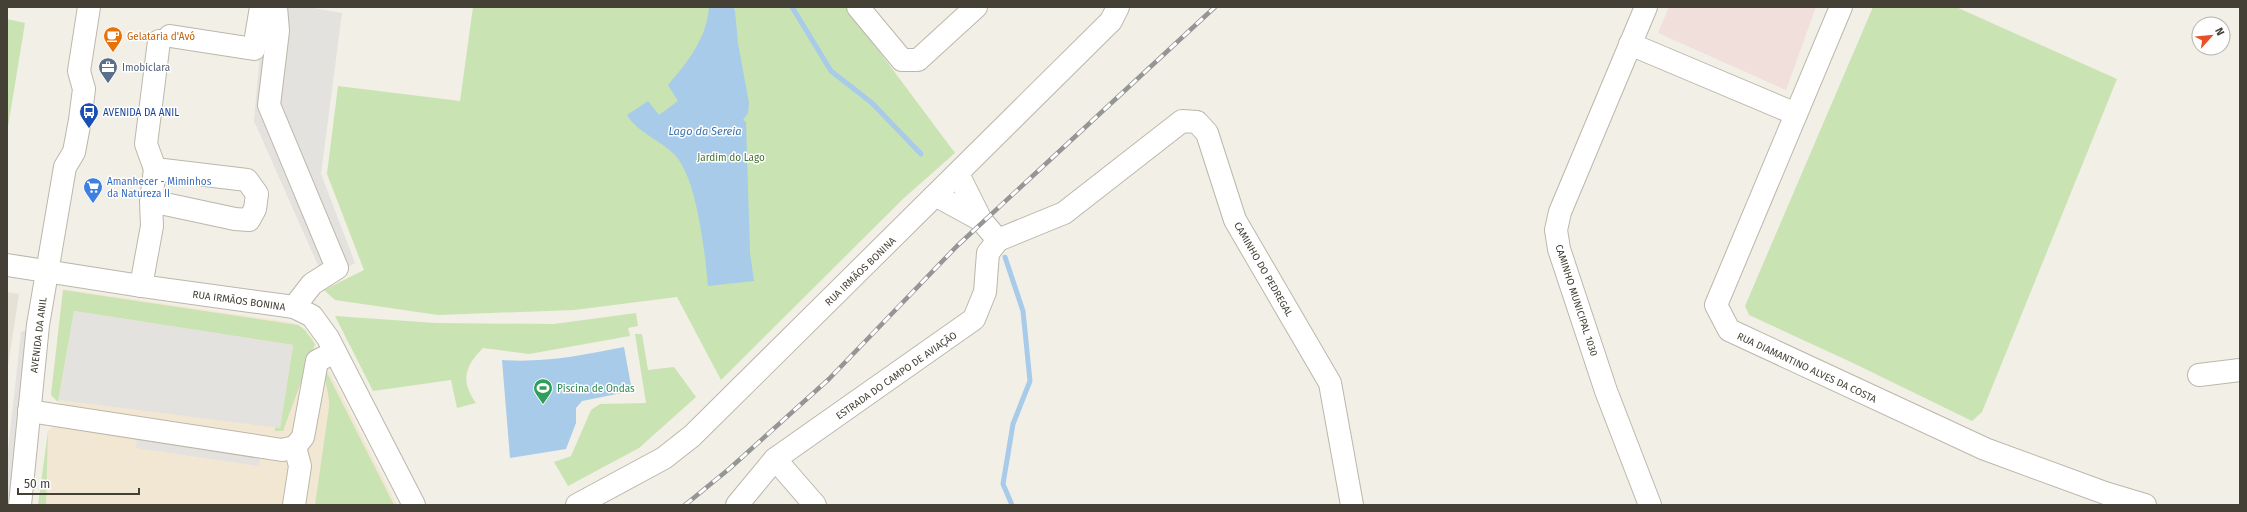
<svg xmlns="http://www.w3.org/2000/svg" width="2247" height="512" font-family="'Fira Sans',sans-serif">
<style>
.residential{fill:#e5e1d5}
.commercial{fill:#f2e7d3}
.medical{fill:#f1dfdb}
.green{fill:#cae3b3}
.parking{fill:#e3e2de}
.water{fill:#a8cbea}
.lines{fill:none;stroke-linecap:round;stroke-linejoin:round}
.stream{stroke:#a8cbea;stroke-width:5}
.minor-casing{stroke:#bcb7aa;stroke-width:24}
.minor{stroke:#fff;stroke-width:22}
.rail-casing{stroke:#959595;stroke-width:4.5}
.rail{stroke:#fff;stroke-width:3;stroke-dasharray:9;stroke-linecap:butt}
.labels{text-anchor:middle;stroke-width:3;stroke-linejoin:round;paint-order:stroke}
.food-label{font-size:10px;fill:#c56008;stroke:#fff;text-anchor:start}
.service-label{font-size:10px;fill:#4e5e75;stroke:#fff;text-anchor:start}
.transit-label{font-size:10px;fill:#164399;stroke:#fff;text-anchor:start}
.park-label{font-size:10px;fill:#44712f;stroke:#fff}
.shop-label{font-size:10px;fill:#366cbe;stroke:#fff;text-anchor:start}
.street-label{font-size:10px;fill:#444036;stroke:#fff}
.leisure-label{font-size:10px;fill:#27864d;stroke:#fff;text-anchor:start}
.water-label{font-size:11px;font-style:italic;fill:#3972a7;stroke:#fff}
</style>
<rect width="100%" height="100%" fill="#f2efe7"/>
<path class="residential" d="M7,292l12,2 -12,78z"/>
<path class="commercial" d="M63,289l226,33 10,3 13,13 7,13 78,154h-358l9,-74 9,-7 4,-20 -10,-9z"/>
<path class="medical" d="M1669,7h147l-30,83 -128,-57z"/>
<g class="green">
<path d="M473,7h373l109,146 -51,45 -183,182 -44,-83 -103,13 -136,5 -103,-15 -11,-10 40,-20 -37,-96 11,-88 122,15z"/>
<path d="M1873,7h83l161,72 -135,333 -10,9 -119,-58 -104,-48 -4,-9z"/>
<path d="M7,19l18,4 -18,110z"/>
<path d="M63,290l235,35 7,5 10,14 -32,87h-8v-4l5,1 13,-83 -219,-34 -16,91 -7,-7z"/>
<path d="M636,313l2,13 -10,2 2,8 -101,18 -46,-6c-18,18 -23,33 -7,55l-19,5 -6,-28 -78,11 -38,-75 101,7 118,1z"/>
<path d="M635,334h7l6,36 26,-3 22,30 -57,51 -71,38 -14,-24 17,-6 20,-46 9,-6 46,-1z"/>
<path d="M325,369l69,136h-79l14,-98c1,-13 -5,-24 -4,-38z"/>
<path d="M48,431l-2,74h-8z"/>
</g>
<g class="parking">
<path d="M264,7h44l34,6 -21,161 34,89 -30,18 -71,-160z"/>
<path d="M74,311l219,34 -13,83 -221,-28z"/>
<path d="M28,329l-18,176h-3v-45l14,-128z"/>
<path d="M137,436l124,18 -2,12 -123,-18z"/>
</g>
<g class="water">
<path d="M709,7h24l2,4 3,32 11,60 -1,10 -5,7 3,2 4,131 4,28 -46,5c-3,-33 -11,-109 -34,-132 -14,-14 -36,-21 -47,-39l21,-14 11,14 19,-14 -10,-16c19,-22 39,-47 41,-78z"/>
<path d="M624,347l8,44 -50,10 -6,7v15l-10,26 -56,9 -8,-98c42,3 81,-5 122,-13z"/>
</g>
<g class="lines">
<g class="stream">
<path d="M792,7l39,64 41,32 49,51"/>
<path d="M1005,257l18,54 7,70 -17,43 -10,60 9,21"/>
</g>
<defs>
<g id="minor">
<path d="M276,7l2,24 -9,74 68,163 -25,16 -18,23"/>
<path d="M858,7l44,53h16l58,-53"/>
<path d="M1646,7l-86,205 -4,18 3,19 47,142 44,114"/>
<path d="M1841,7l-125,298 13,25 256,119 120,44 40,12"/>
<path d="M170,36l84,13 7,-42"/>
<path d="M1630,44l166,70"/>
<path d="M155,169l-9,-25 13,-103"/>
<path d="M958,174l23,46 17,20"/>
<path d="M937,196l44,24"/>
<path d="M998,240l66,-27 118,-92 15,1 10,11 28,87 95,163 22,122"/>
<path d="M7,265l134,21 153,21 18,9 16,22 86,167"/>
<path d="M141,286l11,-60 -1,-25 4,-32 92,11 10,14 -2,15 -6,11 -14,-1 -84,-18"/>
<path d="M2199,375l41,-5"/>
<path d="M29,411l253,39 13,-3 8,-10 14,-76 18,-9"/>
<path d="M775,459l40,46"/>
<path d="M20,505l18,-180 27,-158 9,-15 6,-32 4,-31 -5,-18 10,-64"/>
<path d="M294,505l6,-39 -5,-19"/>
<path d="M577,505l87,-47 28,-22 419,-415 7,-14"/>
<path d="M737,505l38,-46 199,-140 11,-27 3,-39 10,-13"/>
</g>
</defs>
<use href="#minor" class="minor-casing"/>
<use href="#minor" class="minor"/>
<defs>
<path id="rail" d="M685,505l44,-36 100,-90 128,-133 258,-239"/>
</defs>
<use href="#rail" class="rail-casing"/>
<use href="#rail" class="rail"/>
</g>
<defs>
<symbol id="cafe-pin" viewBox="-11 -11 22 30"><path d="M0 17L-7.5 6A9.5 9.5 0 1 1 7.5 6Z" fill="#e8710a" stroke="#fff"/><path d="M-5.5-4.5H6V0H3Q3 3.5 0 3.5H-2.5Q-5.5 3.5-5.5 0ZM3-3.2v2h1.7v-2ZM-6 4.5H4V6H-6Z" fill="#fff"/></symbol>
<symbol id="office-pin" viewBox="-11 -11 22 30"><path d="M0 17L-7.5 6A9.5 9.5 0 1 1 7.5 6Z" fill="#5c6f8a" stroke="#fff"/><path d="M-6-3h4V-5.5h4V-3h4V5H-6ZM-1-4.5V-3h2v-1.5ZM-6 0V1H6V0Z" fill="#fff"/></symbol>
<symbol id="bus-pin" viewBox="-11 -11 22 30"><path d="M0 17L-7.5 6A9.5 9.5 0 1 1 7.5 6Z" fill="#1a4fb4" stroke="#fff"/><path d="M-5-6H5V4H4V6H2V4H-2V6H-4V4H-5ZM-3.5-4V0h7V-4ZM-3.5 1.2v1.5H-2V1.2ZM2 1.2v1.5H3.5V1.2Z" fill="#fff"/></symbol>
<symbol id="supermarket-pin" viewBox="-11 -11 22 30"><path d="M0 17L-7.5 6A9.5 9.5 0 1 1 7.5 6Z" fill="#3f7fe0" stroke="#fff"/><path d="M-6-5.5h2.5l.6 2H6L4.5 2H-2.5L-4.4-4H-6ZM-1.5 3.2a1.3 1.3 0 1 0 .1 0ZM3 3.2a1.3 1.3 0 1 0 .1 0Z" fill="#fff"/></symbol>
<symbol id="stadium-pin" viewBox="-11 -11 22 30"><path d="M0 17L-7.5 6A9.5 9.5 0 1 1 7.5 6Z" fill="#2e9e5b" stroke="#fff"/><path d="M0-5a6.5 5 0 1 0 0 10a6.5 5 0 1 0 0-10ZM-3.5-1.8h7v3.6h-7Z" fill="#fff"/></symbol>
</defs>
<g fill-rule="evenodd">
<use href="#cafe-pin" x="102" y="25" width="22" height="30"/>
<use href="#office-pin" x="97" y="56" width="22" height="30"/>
<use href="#bus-pin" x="78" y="101" width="22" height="30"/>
<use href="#supermarket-pin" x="82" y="176" width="22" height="30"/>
<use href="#stadium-pin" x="532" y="377" width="22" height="30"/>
</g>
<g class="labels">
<g class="food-label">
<text x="127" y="40">Gelataria d'Avó</text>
</g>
<g class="service-label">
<text x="122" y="71">Imobiclara</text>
</g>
<g class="transit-label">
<text x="103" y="116">AVENIDA DA ANIL</text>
</g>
<g class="park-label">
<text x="731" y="161">Jardim do Lago</text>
</g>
<g class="shop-label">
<text x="107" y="185">Amanhecer - Miminhos<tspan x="107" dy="12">da Natureza II</tspan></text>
</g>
<g class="street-label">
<text transform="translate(1264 269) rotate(60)" y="4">CAMINHO DO PEDREGAL</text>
<text transform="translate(860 271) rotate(-44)" y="4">RUA IRMÃOS BONINA</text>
<text transform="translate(239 300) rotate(8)" y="4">RUA IRMÃOS BONINA</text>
<text transform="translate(1577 300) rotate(72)" y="4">CAMINHO MUNICIPAL 1030</text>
<text transform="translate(38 335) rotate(-83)" y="4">AVENIDA DA ANIL</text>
<text transform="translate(1807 367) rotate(25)" y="4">RUA DIAMANTINO ALVES DA COSTA</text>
<text transform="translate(896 375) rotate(-35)" y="4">ESTRADA DO CAMPO DE AVIAÇÃO</text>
</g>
<g class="leisure-label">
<text x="557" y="392">Piscina de Ondas</text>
</g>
<g class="water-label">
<text x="705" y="135">Lago da Sereia</text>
</g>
</g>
<rect width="2247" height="512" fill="none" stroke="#444036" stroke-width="16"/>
<g transform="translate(2211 36) rotate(63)"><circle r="19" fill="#ffffff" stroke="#b4b3af"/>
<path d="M0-3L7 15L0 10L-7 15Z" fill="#e75028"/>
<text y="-6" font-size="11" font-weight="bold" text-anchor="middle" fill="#444036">N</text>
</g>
<path d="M18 488v6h121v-6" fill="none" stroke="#444036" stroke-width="2"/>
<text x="24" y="488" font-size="12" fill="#444036" stroke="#ffffff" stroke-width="3" paint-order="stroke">50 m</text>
</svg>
